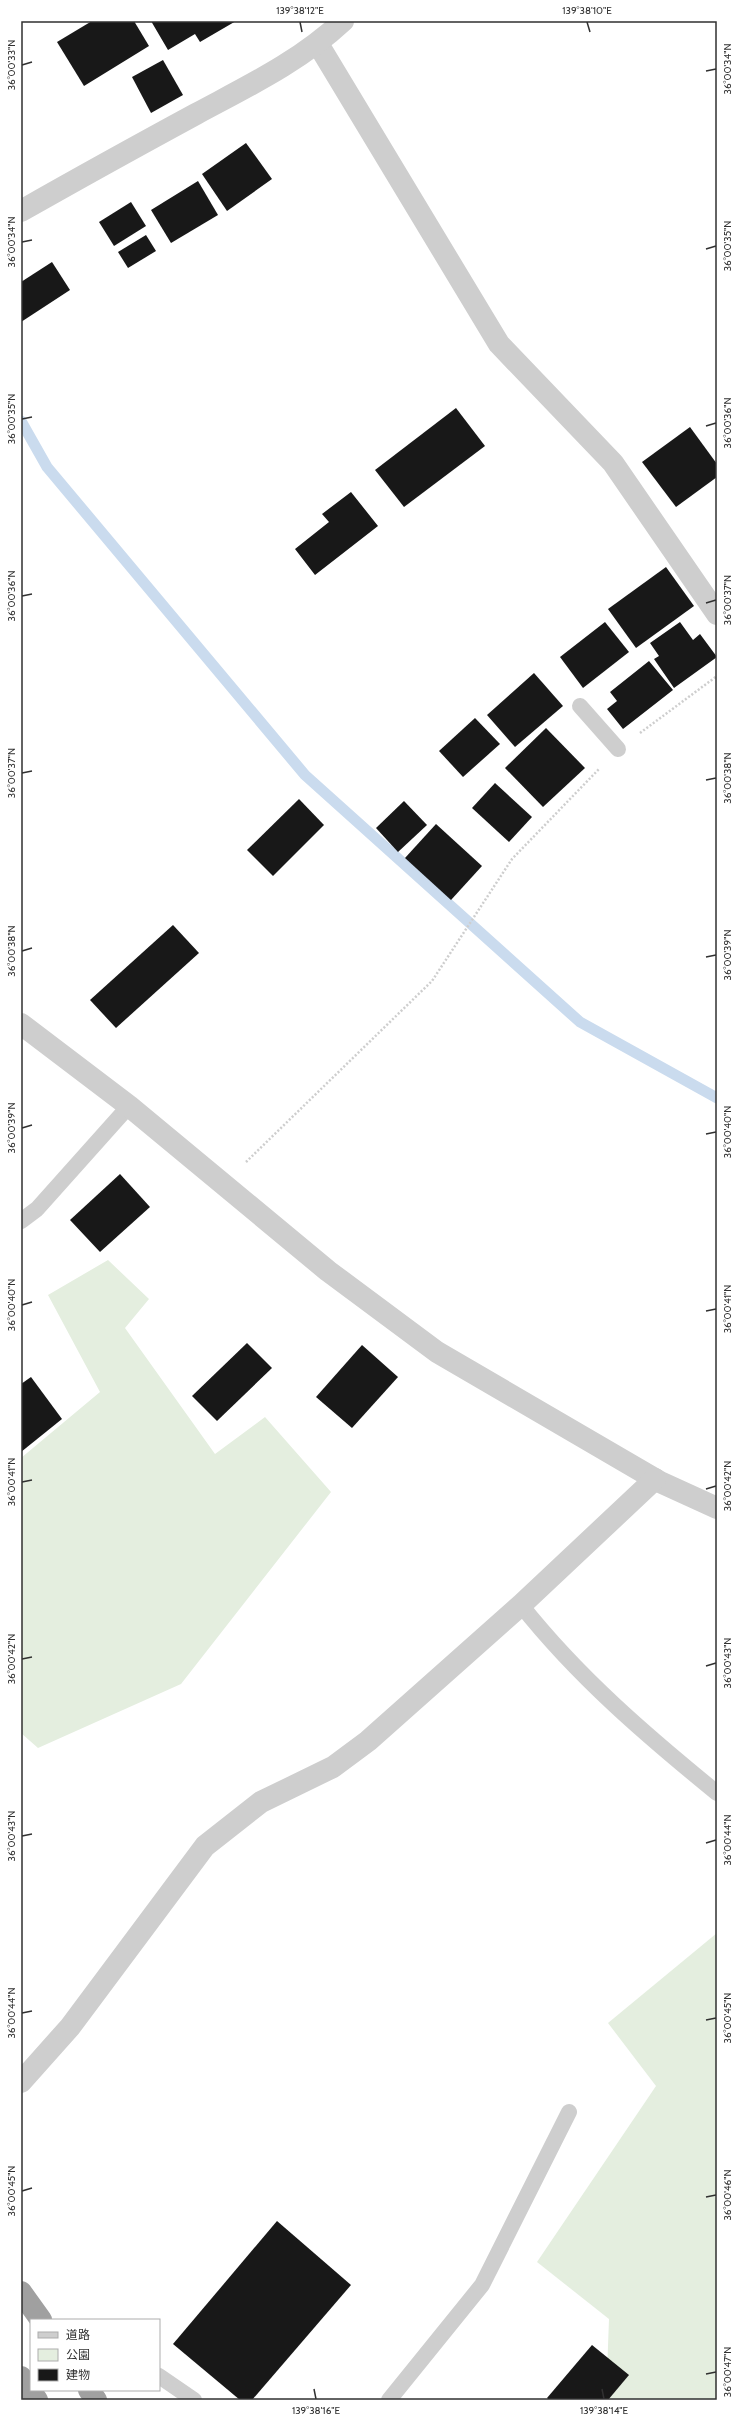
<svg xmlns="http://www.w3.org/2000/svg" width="738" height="2421" font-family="Cabin,'Noto Sans JP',sans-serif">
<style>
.green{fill:#e4eedf}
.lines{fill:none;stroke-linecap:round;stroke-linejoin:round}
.stream{stroke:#cadbee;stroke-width:11}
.building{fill:#181818}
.path{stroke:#cecece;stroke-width:2.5;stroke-dasharray:2 2;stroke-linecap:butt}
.service{stroke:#cecece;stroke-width:16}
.minor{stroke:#cecece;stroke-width:22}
.trunk{stroke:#a0a0a0;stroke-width:22}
.ticks{fill:none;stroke:#313131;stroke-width:1.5}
.neatline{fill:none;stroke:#313131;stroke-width:1.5}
.ticks-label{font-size:10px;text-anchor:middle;fill:#313131}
</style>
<rect width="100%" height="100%" fill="#fff"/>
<g class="green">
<path d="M108,1260l41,39 -24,29 90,126 50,-37 66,75 -150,192 -143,64 -17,-15v-275l79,-66 -52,-97z"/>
<path d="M717,1933v467h-111l3,-81 -72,-57 119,-176 -48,-63z"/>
</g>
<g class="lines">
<path class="stream" d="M21,421l26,46 258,308 275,247 137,76"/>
</g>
<g class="building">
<path d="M92,21h42l15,25 -65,40 -27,-44z"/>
<path d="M151,21h85l-36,21 -5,-8 -27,16z"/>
<path d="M163,60l20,35 -32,18 -19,-36z"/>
<path d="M246,143l26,36 -45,32 -25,-37z"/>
<path d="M198,181l20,34 -47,28 -20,-33z"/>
<path d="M131,202l15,24 -32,20 -15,-24z"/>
<path d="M146,235l10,16 -28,17 -10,-16z"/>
<path d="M52,262l18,28 -49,32v-40z"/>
<path d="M456,408l29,38 -81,61 -29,-37z"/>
<path d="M690,427l27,37v13l-41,30 -34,-45z"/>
<path d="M351,492l27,34 -63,49 -20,-26 34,-27 -7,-8z"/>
<path d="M666,567l28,39 -58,42 -28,-39z"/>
<path d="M605,622l24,30 -46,36 -23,-31z"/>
<path d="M680,622l13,18 7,-6 17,23 -43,31 -20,-29 5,-3 -9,-13z"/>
<path d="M649,661l24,29 -50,39 -16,-20 10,-8 -7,-9z"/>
<path d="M534,673l29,33 -48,41 -28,-32z"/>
<path d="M475,718l25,26 -37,33 -24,-26z"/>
<path d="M546,728l39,40 -42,39 -38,-39z"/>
<path d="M495,783l37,34 -23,25 -37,-34z"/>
<path d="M299,799l25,26 -51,51 -26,-26z"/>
<path d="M404,801l23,24 -29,27 -22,-24z"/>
<path d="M436,824l46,42 -31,34 -46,-42z"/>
<path d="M173,925l26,28 -83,75 -26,-28z"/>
<path d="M120,1174l30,33 -50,45 -30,-32z"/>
<path d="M247,1343l25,25 -55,53 -25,-25z"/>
<path d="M362,1345l36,32 -46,51 -36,-31z"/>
<path d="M31,1377l31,42 -41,33v-68z"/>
<path d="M277,2221l74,64 -99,115h-12l-67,-56z"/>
<path d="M592,2345l37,30 -21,25h-59l-2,-2z"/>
</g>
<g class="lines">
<g class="path">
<path d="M640,733l77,-57"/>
<path d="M246,1162l186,-181 80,-122 87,-90"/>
</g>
<g class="service">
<path d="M580,706l38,43"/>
<path d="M21,1221l16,-12 92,-103"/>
<path d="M521,1605c57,72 126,131 196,188"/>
<path d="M159,2376l35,24"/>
<path d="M389,2400l93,-115 87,-173"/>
</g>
<g class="minor">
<path d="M318,44l181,300 114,119 104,151"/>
<path d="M21,211c58,-33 116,-65 175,-97 52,-28 103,-52 147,-93"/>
<path d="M21,1024l108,82 199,165 109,81 223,130 57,26"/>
<path d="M21,2082l49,-55 135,-181 56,-44 72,-35 35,-26 153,-136 134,-126"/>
</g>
<g class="trunk">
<path d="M21,2292l20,28"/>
<path d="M21,2377l16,23"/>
<path d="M89,2390l7,10"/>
</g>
</g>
<path class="ticks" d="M300,22l2,10M587,22l3,10M22,65l10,-3M706,71l10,-2M22,242l10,-2M706,249l10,-3M22,419l10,-2M706,426l10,-3M22,596l10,-2M706,603l10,-3M22,773l10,-2M706,780l10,-2M22,951l10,-3M706,957l10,-2M22,1128l10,-3M706,1134l10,-2M22,1305l10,-3M706,1311l10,-2M22,1482l10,-2M706,1489l10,-3M22,1659l10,-2M706,1666l10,-3M22,1836l10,-2M706,1843l10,-3M22,2013l10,-2M706,2020l10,-2M22,2191l10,-3M706,2197l10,-2M706,2374l10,-2M314,2389l2,10M602,2389l2,10"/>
<rect width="738" height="2421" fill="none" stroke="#ffffff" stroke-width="44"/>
<rect x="30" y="2319" width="130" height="72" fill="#ffffff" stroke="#adadad"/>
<rect x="38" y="2332" width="20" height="6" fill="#cecece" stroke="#adadad"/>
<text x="66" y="2339" font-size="12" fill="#313131">道路</text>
<rect x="38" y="2349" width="20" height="12" fill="#e4eedf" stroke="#adadad"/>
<text x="66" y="2359" font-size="12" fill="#313131">公園</text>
<rect x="38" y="2369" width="20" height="12" fill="#181818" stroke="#adadad"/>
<text x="66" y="2379" font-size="12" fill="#313131">建物</text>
<rect x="22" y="22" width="694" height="2377" class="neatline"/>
<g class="ticks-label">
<text x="300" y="14">139°38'12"E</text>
<text x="587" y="14">139°38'10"E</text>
<text transform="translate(11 65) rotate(-90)" y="4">36°00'33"N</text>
<text transform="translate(727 69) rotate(-90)" y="4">36°00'34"N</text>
<text transform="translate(11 242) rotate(-90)" y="4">36°00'34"N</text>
<text transform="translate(727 246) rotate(-90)" y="4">36°00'35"N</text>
<text transform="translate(11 419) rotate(-90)" y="4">36°00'35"N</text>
<text transform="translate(727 423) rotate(-90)" y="4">36°00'36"N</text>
<text transform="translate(11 596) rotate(-90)" y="4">36°00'36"N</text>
<text transform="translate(727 600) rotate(-90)" y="4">36°00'37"N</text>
<text transform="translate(11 773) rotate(-90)" y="4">36°00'37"N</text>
<text transform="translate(727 778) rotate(-90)" y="4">36°00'38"N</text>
<text transform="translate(11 951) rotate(-90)" y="4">36°00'38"N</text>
<text transform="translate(727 955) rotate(-90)" y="4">36°00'39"N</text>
<text transform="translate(11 1128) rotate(-90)" y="4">36°00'39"N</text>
<text transform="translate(727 1132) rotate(-90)" y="4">36°00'40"N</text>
<text transform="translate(11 1305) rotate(-90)" y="4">36°00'40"N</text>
<text transform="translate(727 1309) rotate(-90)" y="4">36°00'41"N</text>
<text transform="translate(11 1482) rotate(-90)" y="4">36°00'41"N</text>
<text transform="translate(727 1486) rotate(-90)" y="4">36°00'42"N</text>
<text transform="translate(11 1659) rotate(-90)" y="4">36°00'42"N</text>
<text transform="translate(727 1663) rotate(-90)" y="4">36°00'43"N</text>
<text transform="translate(11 1836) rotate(-90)" y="4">36°00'43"N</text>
<text transform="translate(727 1840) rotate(-90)" y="4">36°00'44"N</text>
<text transform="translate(11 2013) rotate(-90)" y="4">36°00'44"N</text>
<text transform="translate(727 2018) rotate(-90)" y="4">36°00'45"N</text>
<text transform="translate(11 2191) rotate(-90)" y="4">36°00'45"N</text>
<text transform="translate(727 2195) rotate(-90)" y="4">36°00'46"N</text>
<text transform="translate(727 2372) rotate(-90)" y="4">36°00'47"N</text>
<text x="316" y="2414">139°38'16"E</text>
<text x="604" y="2414">139°38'14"E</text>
</g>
</svg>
